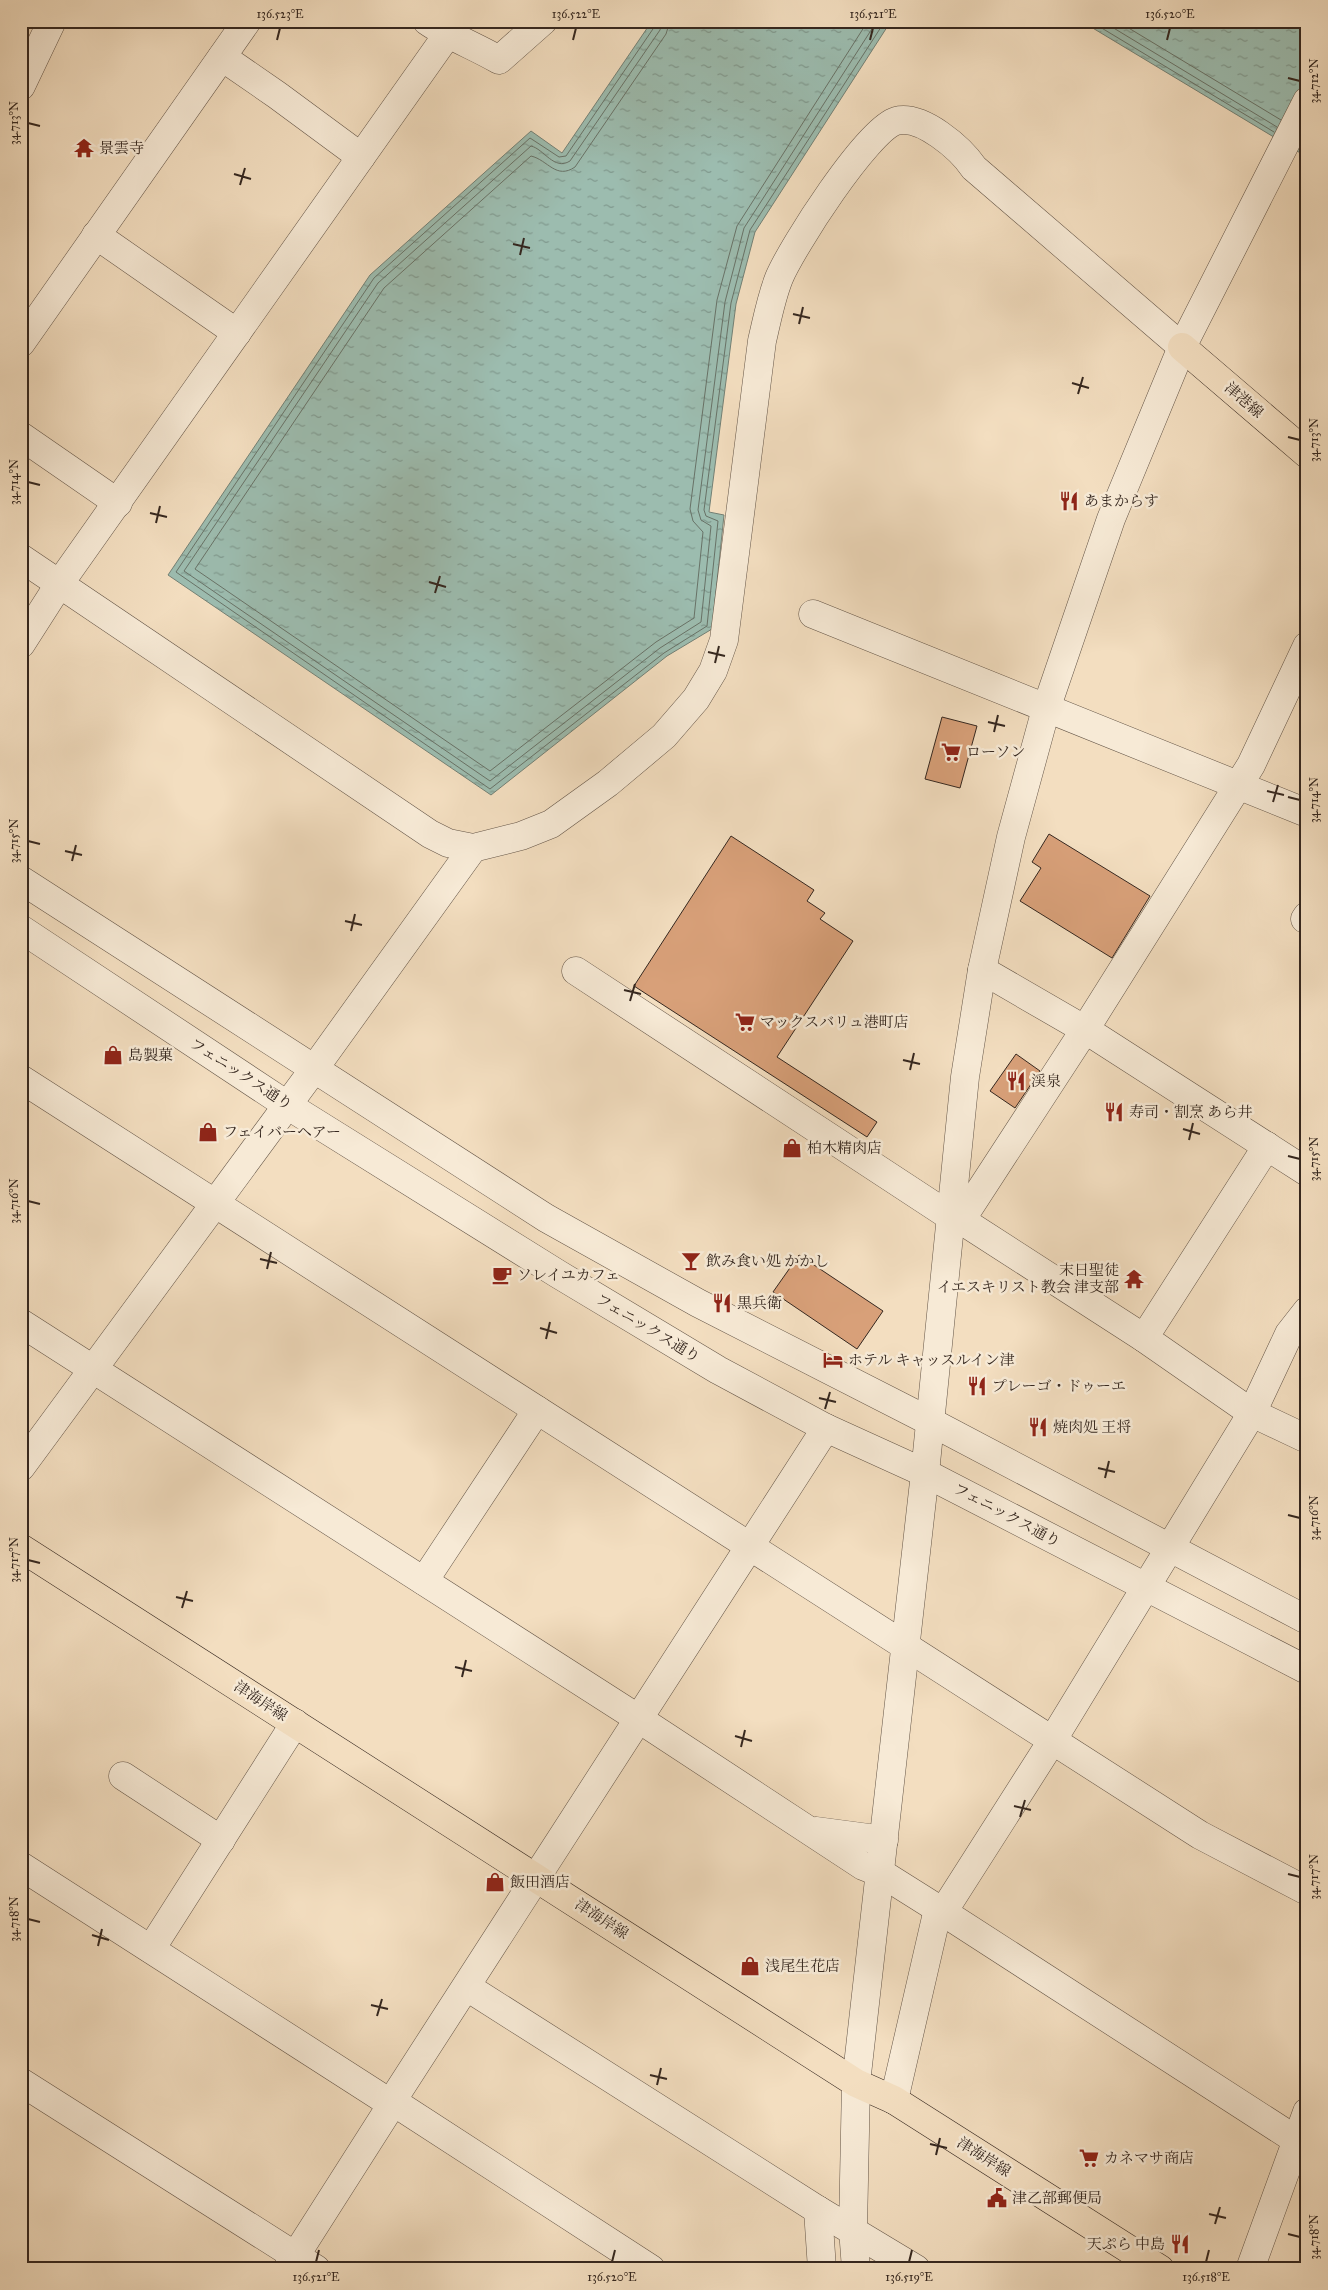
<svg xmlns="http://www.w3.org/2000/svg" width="1328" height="2290" font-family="'IM FELL Great Primer','Noto Serif JP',serif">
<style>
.water{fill:url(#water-ripples);stroke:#738075}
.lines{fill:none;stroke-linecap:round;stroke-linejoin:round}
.shore{stroke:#687267;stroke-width:1}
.building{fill:#d8a079;stroke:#35271f}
.minor-casing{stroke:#645547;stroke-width:29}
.major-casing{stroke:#35271f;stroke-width:29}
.minor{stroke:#f7ead6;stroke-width:28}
.major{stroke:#f3dec0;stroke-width:28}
.ticks{fill:none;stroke:#35271f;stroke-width:2}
.labels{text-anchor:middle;stroke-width:5;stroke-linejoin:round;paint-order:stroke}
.poi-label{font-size:15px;fill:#35271f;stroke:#f7ead6;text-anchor:start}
.street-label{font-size:15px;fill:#35271f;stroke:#f7ead6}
.neatline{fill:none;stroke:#35271f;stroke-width:2}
.ticks-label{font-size:12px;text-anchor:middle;fill:#35271f}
</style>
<defs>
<pattern id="water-ripples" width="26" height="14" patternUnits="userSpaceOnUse" patternTransform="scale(1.25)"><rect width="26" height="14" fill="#9cbcaf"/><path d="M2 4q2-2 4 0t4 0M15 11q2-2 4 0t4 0" fill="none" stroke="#80998e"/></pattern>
</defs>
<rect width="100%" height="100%" fill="#f3dec0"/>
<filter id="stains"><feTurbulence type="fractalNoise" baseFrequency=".004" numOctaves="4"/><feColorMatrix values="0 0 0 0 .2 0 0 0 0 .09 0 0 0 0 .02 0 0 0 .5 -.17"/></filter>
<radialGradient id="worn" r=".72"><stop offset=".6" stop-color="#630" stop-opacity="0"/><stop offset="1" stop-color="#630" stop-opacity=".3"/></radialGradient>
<g class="water">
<path d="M652,21h239l-136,211 -19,72 -27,208 15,3 -12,114 -45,27 -176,139 -323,-220 202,-300 161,-144 31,22z"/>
<path d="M1081,21h226v136z"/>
</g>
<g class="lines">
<g class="shore">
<path d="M656,21l-1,5 -89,130 -7,1 -29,-19 -156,140 -198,294 314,217 174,-136 43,-27 11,-105 -12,-5 -2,-6 27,-207 19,-73 135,-209"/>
<path d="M662,21l-2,9 -90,131c-16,10 -26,-12 -39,-15l-153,137 -194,288 306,210 170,-133 41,-26 10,-96 -10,-6 -3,-10 27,-208 19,-74 133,-207"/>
<path d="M670,21l-4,13 -91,133c-19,13 -27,-7 -44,-11l-147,132 -189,281 295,202 166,-129 38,-24 9,-86 -10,-11 -3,-12 27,-209 20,-74 131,-205"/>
<path d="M1090,21l184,111"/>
<path d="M1102,21l175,106"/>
<path d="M1117,21l164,99"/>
</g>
</g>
<g class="building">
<path d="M942,717l35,9 -17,62 -35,-9z"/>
<path d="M1049,834l101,62 -38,62 -92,-57 21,-33 -9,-6z"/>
<path d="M731,836l83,54 -7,11 18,12 -5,6 33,22 -76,116 100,65 -10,15 -233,-151z"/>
<path d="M1016,1054l24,17 -25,37 -25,-17z"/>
<path d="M799,1255l84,56 -26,38 -84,-57z"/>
</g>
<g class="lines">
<defs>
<g id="minor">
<path d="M427,21c23,16 48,25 72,39l44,-39"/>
<path d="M222,57l55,38 84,62"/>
<path d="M21,86l31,-65"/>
<path d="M96,235l141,98"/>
<path d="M21,343l226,-322"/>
<path d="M21,436l97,67"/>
<path d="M21,558l409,276 18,9 25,5 48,-12 30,-12 57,-41 56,-47 32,-37 17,-28 11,-31 38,-299c5,-21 9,-43 17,-63 13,-31 88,-148 117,-157 26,-7 65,28 78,47l208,179"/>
<path d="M813,614l494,199"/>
<path d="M21,644l39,-61 397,-562"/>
<path d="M21,880l525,338 152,85 231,118 378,199"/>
<path d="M1305,919l2,-3"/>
<path d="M21,929l266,176 271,169 160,96 108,58 99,45 382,197"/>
<path d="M982,970l107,62 218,140"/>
<path d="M576,971l375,246 10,3 183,118 108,75 55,26"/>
<path d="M21,1079l1179,756 107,56"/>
<path d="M961,1220l123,-189 167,-266 56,-119"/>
<path d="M21,1323l618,396 224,147 18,7 62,39 364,235"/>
<path d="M1144,1338l123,-192"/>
<path d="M21,1467l293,-398 159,-221"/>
<path d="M424,1581l113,-171"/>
<path d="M123,1776l98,64"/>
<path d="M816,1831l68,9"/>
<path d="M21,1866l369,237"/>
<path d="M943,1912l109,-171 200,-328 37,-79 18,-23"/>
<path d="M151,1949l144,-226"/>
<path d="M467,1987l351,223 98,59"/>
<path d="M21,2082l295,187"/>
<path d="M894,2100l44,-191"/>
<path d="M392,2101l259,168"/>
<path d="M818,2210l4,59"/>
<path d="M287,2269l100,-157 5,-11 434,-673"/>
<path d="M856,2269l-3,-40 3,-146 69,-610 40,-396 17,-107 29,-133 35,-128 65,-190 71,-172 125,-246"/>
<path d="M1250,2269l57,-157"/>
</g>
<g id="major">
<path d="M1182,347l125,107"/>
<path d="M21,1548l835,535 38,17 266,169"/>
</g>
</defs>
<use href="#minor" class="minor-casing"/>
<use href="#major" class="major-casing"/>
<use href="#minor" class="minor"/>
<use href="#major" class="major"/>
</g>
<path class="ticks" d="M277,40l3,-12M573,40l3,-12M870,40l3,-12M1167,40l3,-12M1288,78l12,3M28,123l12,3M234,174l17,5M240,185l5,-17M513,244l17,4M520,255l4,-17M793,314l17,4M799,324l4,-17M1072,383l17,5M1078,394l5,-17M1288,437l12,3M28,482l12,3M150,513l17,4M156,523l4,-17M429,582l17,5M435,593l5,-17M708,652l17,4M715,663l4,-17M988,722l17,4M994,732l4,-17M1267,791l17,4M1288,797l12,3M1273,802l5,-17M28,841l12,3M65,851l17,4M72,861l4,-16M345,921l17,4M351,931l4,-17M624,990l17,4M630,1001l5,-17M903,1060l17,4M910,1070l4,-17M1183,1129l17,5M1189,1140l4,-17M1288,1156l12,3M28,1201l12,3M260,1259l17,4M267,1269l4,-17M540,1328l17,5M546,1339l4,-17M819,1398l17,4M825,1409l5,-17M1098,1468l17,4M1105,1478l4,-17M1288,1515l12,3M28,1560l12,3M176,1597l17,4M182,1608l5,-17M455,1667l17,4M462,1677l4,-17M735,1736l17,5M741,1747l4,-17M1014,1806l17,4M1020,1817l5,-17M1288,1874l12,3M28,1919l12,3M92,1935l17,5M98,1946l4,-17M371,2005l17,4M377,2016l5,-17M650,2075l17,4M657,2085l4,-17M930,2144l17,4M936,2155l4,-17M1209,2214l17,4M1215,2224l5,-17M1288,2234l12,3M316,2262l3,-12M612,2262l3,-12M909,2262l3,-12M1206,2262l3,-12"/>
<defs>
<symbol id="temple-bare" viewBox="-9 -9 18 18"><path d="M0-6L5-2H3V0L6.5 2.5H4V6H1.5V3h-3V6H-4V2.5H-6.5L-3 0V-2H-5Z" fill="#8f2418" stroke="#f7ead6" stroke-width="2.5" paint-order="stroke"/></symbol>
<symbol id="restaurant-bare" viewBox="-9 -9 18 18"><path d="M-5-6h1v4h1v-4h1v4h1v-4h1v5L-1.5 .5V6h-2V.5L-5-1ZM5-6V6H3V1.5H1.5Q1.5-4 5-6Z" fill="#8f2418" stroke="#f7ead6" stroke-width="2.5" paint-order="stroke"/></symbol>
<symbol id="supermarket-bare" viewBox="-9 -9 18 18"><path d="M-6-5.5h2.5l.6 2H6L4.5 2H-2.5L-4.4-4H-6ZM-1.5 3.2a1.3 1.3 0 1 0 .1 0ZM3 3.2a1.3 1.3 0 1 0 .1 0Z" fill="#8f2418" stroke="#f7ead6" stroke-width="2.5" paint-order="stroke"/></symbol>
<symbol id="shop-bare" viewBox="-9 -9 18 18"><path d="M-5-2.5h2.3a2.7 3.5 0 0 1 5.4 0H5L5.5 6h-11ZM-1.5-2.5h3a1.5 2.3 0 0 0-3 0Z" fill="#8f2418" stroke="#f7ead6" stroke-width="2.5" paint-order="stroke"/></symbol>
<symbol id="bar-bare" viewBox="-9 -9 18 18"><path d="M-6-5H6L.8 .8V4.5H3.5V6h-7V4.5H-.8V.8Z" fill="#8f2418" stroke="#f7ead6" stroke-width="2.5" paint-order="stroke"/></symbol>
<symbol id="cafe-bare" viewBox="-9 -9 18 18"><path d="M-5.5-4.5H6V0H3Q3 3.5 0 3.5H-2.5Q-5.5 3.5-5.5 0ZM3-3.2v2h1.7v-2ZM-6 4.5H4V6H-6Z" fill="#8f2418" stroke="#f7ead6" stroke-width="2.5" paint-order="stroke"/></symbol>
<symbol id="hotel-bare" viewBox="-9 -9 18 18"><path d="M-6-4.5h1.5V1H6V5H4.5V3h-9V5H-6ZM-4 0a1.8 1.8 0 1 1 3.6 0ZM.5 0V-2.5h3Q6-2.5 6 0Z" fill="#8f2418" stroke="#f7ead6" stroke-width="2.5" paint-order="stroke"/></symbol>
<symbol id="civic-bare" viewBox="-9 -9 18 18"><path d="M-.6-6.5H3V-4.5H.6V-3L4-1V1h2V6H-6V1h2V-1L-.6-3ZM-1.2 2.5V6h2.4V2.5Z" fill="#8f2418" stroke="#f7ead6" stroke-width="2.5" paint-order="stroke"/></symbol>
</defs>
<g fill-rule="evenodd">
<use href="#temple-bare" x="70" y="134" width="28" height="28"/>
<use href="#restaurant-bare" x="1055" y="487" width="28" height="28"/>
<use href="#supermarket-bare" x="937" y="738" width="28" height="28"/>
<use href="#supermarket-bare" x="731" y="1008" width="28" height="28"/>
<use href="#shop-bare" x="99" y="1041" width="28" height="28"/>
<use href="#restaurant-bare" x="1002" y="1067" width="28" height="28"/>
<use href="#restaurant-bare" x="1100" y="1098" width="28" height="28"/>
<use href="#shop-bare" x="194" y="1118" width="28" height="28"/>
<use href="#shop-bare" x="778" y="1134" width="28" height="28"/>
<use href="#bar-bare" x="677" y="1247" width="28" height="28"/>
<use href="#cafe-bare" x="488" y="1261" width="28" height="28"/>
<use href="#temple-bare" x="1120" y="1265" width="28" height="28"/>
<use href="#restaurant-bare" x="708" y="1289" width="28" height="28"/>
<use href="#hotel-bare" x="819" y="1346" width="28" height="28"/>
<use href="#restaurant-bare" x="963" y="1372" width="28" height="28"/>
<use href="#restaurant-bare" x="1024" y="1413" width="28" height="28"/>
<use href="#shop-bare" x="481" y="1868" width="28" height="28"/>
<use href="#shop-bare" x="736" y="1952" width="28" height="28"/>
<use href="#supermarket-bare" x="1075" y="2144" width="28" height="28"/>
<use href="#civic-bare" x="983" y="2184" width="28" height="28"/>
<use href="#restaurant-bare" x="1166" y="2230" width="28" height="28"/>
</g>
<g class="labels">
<g class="poi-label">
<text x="99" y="153">景雲寺</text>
<text x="1084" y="506">あまからす</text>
<text x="966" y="757">ローソン</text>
<text x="760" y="1027">マックスバリュ港町店</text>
<text x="128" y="1060">島製菓</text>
<text x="1031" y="1086">渓泉</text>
<text x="1129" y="1117">寿司・割烹 あら井</text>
<text x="223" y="1137">フェイバーヘアー</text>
<text x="807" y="1153">柏木精肉店</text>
<text x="706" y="1266">飲み食い処 かかし</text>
<text x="1119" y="1275" text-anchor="end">末日聖徒<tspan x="1119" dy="17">イエスキリスト教会 津支部</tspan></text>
<text x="517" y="1280">ソレイユカフェ</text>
<text x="737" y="1308">黒兵衛</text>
<text x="848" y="1365">ホテル キャッスルイン津</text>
<text x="992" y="1391">プレーゴ・ドゥーエ</text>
<text x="1053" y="1432">焼肉処 王将</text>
<text x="510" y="1887">飯田酒店</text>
<text x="765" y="1971">浅尾生花店</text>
<text x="1104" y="2163">カネマサ商店</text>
<text x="1012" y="2203">津乙部郵便局</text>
<text x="1165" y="2249" text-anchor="end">天ぷら 中島</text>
</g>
<g class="street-label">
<text transform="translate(1244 400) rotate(41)" y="5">津港線</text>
<text transform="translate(241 1074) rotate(33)" y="5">フェニックス通り</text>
<text transform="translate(648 1328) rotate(31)" y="5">フェニックス通り</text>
<text transform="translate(1007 1515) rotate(28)" y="5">フェニックス通り</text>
<text transform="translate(261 1701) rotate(33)" y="5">津海岸線</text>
<text transform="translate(602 1919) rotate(33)" y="5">津海岸線</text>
<text transform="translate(984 2157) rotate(32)" y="5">津海岸線</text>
</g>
</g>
<rect width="1328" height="2290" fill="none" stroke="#f3dec0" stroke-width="55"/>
<rect x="28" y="28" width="1272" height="2234" class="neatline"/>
<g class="ticks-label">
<text x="280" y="18">136.523°E</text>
<text x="576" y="18">136.522°E</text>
<text x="873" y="18">136.521°E</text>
<text x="1170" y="18">136.520°E</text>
<text transform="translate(1314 81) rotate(-90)" y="4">34.712°N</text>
<text transform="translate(14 123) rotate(-90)" y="4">34.713°N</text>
<text transform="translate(1314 440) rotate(-90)" y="4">34.713°N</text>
<text transform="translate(14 482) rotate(-90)" y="4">34.714°N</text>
<text transform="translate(1314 800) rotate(-90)" y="4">34.714°N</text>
<text transform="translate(14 841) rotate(-90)" y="4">34.715°N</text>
<text transform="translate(1314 1159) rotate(-90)" y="4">34.715°N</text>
<text transform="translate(14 1201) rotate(-90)" y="4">34.716°N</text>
<text transform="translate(1314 1518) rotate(-90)" y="4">34.716°N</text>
<text transform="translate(14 1560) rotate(-90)" y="4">34.717°N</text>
<text transform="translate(1314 1877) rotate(-90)" y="4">34.717°N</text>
<text transform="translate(14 1919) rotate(-90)" y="4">34.718°N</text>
<text transform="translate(1314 2237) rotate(-90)" y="4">34.718°N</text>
<text x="316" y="2281">136.521°E</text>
<text x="612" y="2281">136.520°E</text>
<text x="909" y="2281">136.519°E</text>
<text x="1206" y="2281">136.518°E</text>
</g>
<rect width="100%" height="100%" filter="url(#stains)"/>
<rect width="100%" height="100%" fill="url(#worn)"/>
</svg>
